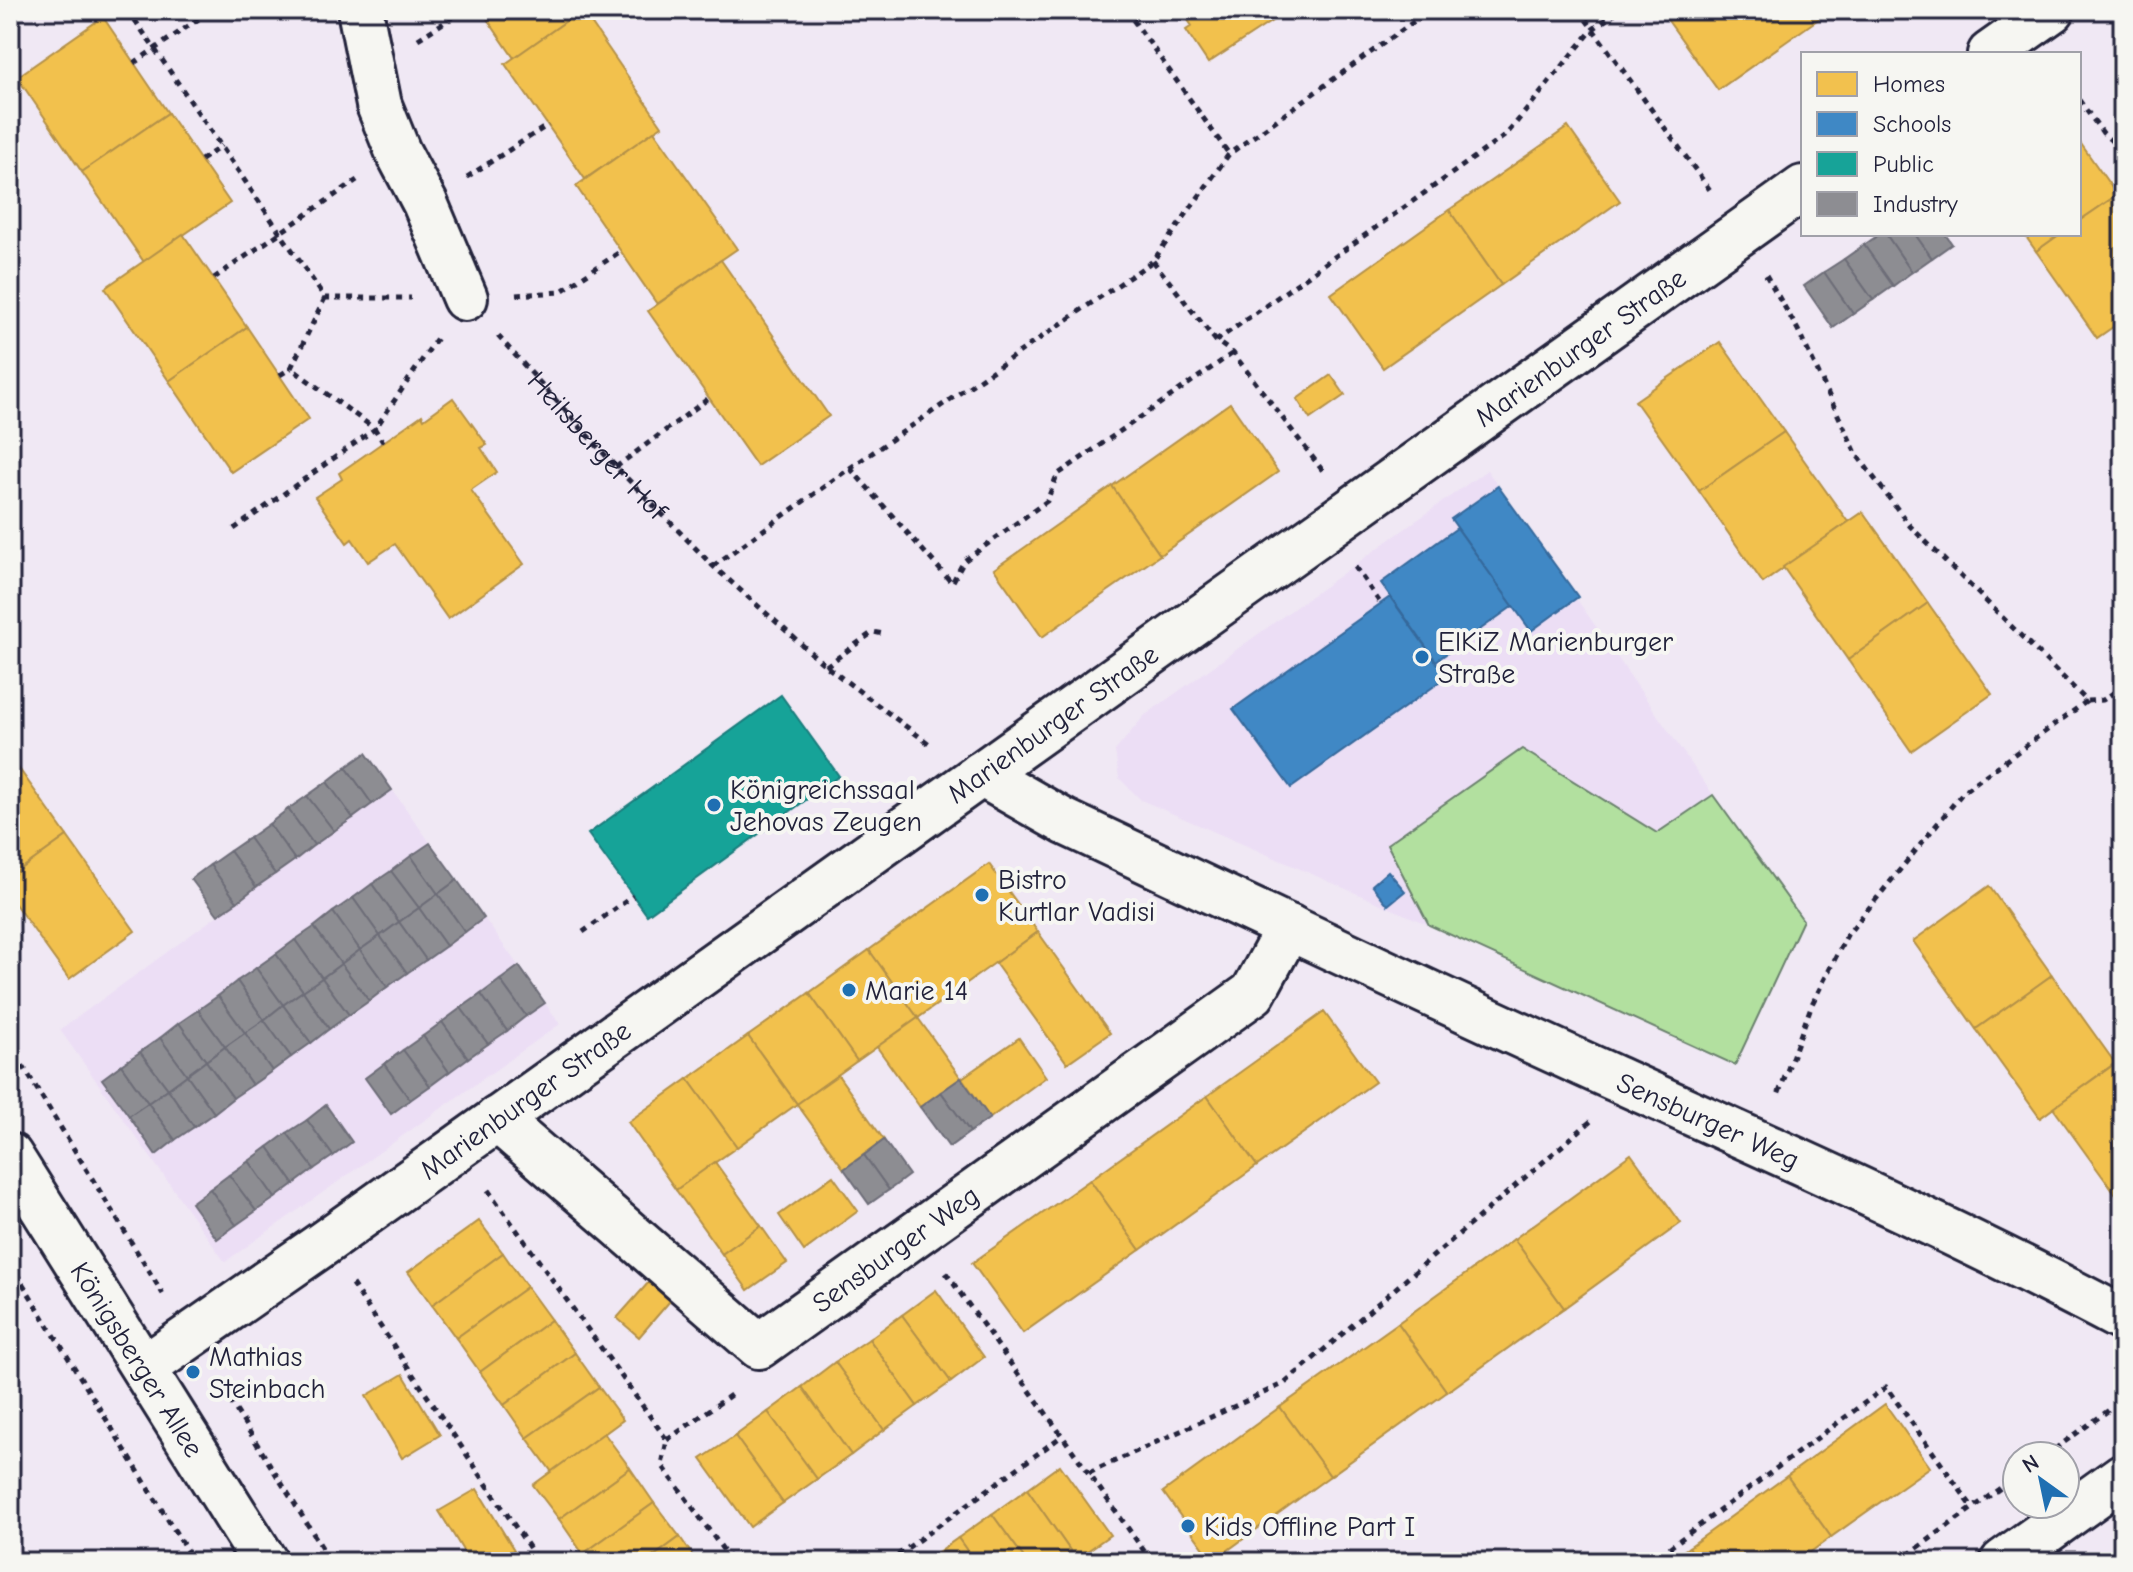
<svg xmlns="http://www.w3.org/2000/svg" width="2133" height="1572" font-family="'Comic Neue',sans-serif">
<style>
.built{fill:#ecdef5}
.green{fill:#b2e09f;stroke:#6a816d;stroke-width:2}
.homes{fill:#f2c14e;stroke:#b49148;stroke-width:2}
.schools{fill:#3f88c5;stroke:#36699c;stroke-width:2}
.public{fill:#17a398;stroke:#1a7c7c;stroke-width:2}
.industry{fill:#8d8d92;stroke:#6d6d78;stroke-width:2}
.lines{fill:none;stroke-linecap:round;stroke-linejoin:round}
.minor-casing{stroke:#22223b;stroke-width:50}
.path{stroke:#22223b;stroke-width:5;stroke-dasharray:6 6;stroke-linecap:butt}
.minor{stroke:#f6f6f2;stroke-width:44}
.poi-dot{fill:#1f6fb2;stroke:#f6f6f2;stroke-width:3}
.labels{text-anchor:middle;stroke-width:8;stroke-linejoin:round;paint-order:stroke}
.street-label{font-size:28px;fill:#22223b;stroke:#f6f6f2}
.poi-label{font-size:28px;fill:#22223b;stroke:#f6f6f2;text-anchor:start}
</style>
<rect width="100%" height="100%" fill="#f0e8f4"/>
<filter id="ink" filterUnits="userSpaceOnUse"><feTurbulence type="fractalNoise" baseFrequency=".0125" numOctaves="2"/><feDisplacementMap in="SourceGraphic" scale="16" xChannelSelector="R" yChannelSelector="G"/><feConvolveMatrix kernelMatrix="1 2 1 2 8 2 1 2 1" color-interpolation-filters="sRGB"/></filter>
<g filter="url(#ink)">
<g class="built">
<path d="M1487,470l226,325 -56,38 -136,-83 -133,94 41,81 -288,-125 -22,-22 -4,-27 29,-35z"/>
<path d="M366,753l194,271 -335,238 -165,-232 158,-115 -27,-36z"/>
</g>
<path class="green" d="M1522,749l135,84 56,-38 90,125 -68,145 -306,-140 -42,-81z"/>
<g class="homes">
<path d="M481,10h101l-68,48z"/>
<path d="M582,10l80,116 -77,53 -80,-115z"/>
<path d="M1181,10h88l6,9 -67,44 -22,-33 6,-4z"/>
<path d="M1671,10h160l-113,80 -54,-75z"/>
<path d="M103,17l65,96 -86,59 -65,-95z"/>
<path d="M168,113l62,90 -86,59 -62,-90z"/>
<path d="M1568,127l52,74 -119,84 -52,-75z"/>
<path d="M654,131l83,118 -80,55 -81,-118z"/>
<path d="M2079,141l38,54 -38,26z"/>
<path d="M2117,195l6,9v116l-26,18 -61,-87 24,-17h19v-13z"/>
<path d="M1449,210l52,75 -118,83 -52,-74z"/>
<path d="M183,234l64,93 -78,54 -64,-93z"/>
<path d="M2024,234h36l-24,17z"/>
<path d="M721,260l108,156 -72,50 -109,-155z"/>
<path d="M247,327l62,92 -78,53 -62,-91z"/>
<path d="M1720,342l64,90 -85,59 -64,-90z"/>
<path d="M1331,375l14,20 -35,24 -13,-20z"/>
<path d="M453,398l34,47 -6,3 16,24 -26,18 53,74 -76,55 -53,-75 -27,18 -16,-23 -5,4 -32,-46 27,-18 -3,-6 83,-58 2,4z"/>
<path d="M1230,403l48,69 -118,83 -48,-69z"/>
<path d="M1784,432l64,90 -85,61 -64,-92z"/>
<path d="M1112,486l48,69 -118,82 -48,-68z"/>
<path d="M1863,512l65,91 -80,57 -65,-93z"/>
<path d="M1928,603l64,91 -81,57 -63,-91z"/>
<path d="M10,756l57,80 -57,41z"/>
<path d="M67,836l68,95 -66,48 -59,-82v-20z"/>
<path d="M989,864l49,68 -120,86 -49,-68z"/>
<path d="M1989,886l63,89 -76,54 -63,-88z"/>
<path d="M1038,932l72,101 -43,30 -72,-100z"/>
<path d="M869,950l49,68 -61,43 -48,-68z"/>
<path d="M2052,975l63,88 -75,55 -64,-89z"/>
<path d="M809,993l48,68 -60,43 -49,-68z"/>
<path d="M1324,1012l51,70 -118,84 -50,-70z"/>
<path d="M918,1018l43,60 -41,29 -43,-60z"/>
<path d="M748,1036l49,68 -60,43 -49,-68z"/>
<path d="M1019,1038l27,39 -56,41 -28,-40z"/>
<path d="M2123,1058v137l-5,3 -65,-90z"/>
<path d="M838,1075l46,65 -40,29 -47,-65z"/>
<path d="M688,1079l49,68 -61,43 -48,-68z"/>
<path d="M1207,1096l50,70 -117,84 -50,-70z"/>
<path d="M1631,1154l50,69 -117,85 -50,-69z"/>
<path d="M715,1162l46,64 -39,28 -46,-64z"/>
<path d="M833,1176l25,35 -54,40 -25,-36z"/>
<path d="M1090,1180l50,70 -117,83 -51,-70z"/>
<path d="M479,1221l24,32 -71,52 -24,-33z"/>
<path d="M761,1226l26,37 -39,27 -26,-36z"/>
<path d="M1514,1239l50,69 -117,84 -49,-69z"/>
<path d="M503,1253l24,34 -71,51 -24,-33z"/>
<path d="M649,1282l21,19 -31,36 -22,-19z"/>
<path d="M527,1287l24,33 -71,52 -24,-34z"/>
<path d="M936,1290l48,67 -33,25 -49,-67z"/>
<path d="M902,1315l49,67 -34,24 -48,-67z"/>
<path d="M551,1320l24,33 -71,52 -24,-33z"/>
<path d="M1398,1323l49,69 -117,84 -50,-69z"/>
<path d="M869,1339l48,67 -33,24 -49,-68z"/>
<path d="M575,1353l24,34 -72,51 -23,-33z"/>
<path d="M835,1362l49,68 -33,25 -49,-68z"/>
<path d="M403,1374l37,61 -38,23 -36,-62z"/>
<path d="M599,1387l24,33 -71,52 -25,-34z"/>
<path d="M802,1387l49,68 -34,24 -49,-67z"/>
<path d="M1885,1404l45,63 -99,70 -44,-61z"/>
<path d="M1280,1407l50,69 -117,85 -50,-69z"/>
<path d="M768,1412l49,67 -34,24 -48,-67z"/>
<path d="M604,1433l26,35 -71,51 -26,-34z"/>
<path d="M735,1436l48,67 -33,24 -49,-68z"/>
<path d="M1060,1465l50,70 -34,24 -49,-70z"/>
<path d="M630,1468l24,35 -71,51 -24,-35z"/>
<path d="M1787,1476l44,61 -34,25h-98l-10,-15z"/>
<path d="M477,1489l37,61 -20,12h-24l-31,-51z"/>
<path d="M1027,1489l49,70 -5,3h-44l-35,-48z"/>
<path d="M654,1503l26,34 -34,25h-57l-6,-8z"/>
<path d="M992,1514l35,48h-52l-17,-24z"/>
<path d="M680,1537l17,25h-51z"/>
<path d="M958,1538l17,24h-51z"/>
<path d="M1689,1547l10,15h-31z"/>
</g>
<g class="schools">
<path d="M1498,486l80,111 -47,34 -80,-112z"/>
<path d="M1457,528l56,78 -77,55 -55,-78z"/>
<path d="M1390,597l57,80 -156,111 -58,-79z"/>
<path d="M1388,871l17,20 -17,14 -16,-20z"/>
</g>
<path class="public" d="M781,695l58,81 -192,139 -59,-81z"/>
<g class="industry">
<path d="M1880,234h6l26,38 -19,14 -29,-41z"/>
<path d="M1886,234h29l17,24 -20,14z"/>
<path d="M1915,234h30l7,10 -20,14z"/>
<path d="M1864,245l29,41 -20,14 -29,-41z"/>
<path d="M1844,259l29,41 -20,14 -29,-42z"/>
<path d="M1824,272l29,42 -20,14 -29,-42z"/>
<path d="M366,753l26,37 -20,14 -26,-37z"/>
<path d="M346,767l26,37 -19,14 -26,-36z"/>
<path d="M327,782l26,36 -19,13 -27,-35z"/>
<path d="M307,796l27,35 -20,14 -26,-36z"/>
<path d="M288,809l26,36 -19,15 -26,-36z"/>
<path d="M269,824l26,36 -20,14 -26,-36z"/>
<path d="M249,838l26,36 -19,13 -26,-36z"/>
<path d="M430,843l27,37 -19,14 -27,-38z"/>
<path d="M230,851l26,36 -19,15 -27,-37z"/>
<path d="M411,856l27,38 -19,14 -28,-37z"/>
<path d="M210,865l27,37 -19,13 -27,-36z"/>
<path d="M391,871l28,37 -20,14 -27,-38z"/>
<path d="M457,880l27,38 -19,14 -27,-38z"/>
<path d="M372,884l27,38 -19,14 -27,-38z"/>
<path d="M438,894l27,38 -19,14 -27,-38z"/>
<path d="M353,898l27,38 -20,14 -27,-38z"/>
<path d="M419,908l27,38 -20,14 -27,-38z"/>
<path d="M333,912l27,38 -19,14 -27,-37z"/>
<path d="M399,922l27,38 -19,13 -27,-37z"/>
<path d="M314,927l27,37 -19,14 -27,-38z"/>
<path d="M380,936l27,37 -20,14 -27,-37z"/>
<path d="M295,940l27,38 -19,13 -27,-37z"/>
<path d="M360,950l27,37 -18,14 -28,-37z"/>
<path d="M276,954l27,37 -20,14 -27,-37z"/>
<path d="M341,964l28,37 -20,14 -27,-37z"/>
<path d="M519,966l26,37 -19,13 -26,-36z"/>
<path d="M256,968l27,37 -19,15 -27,-39z"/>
<path d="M322,978l27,37 -20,14 -26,-38z"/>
<path d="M500,980l26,36 -19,15 -26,-37z"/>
<path d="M237,981l27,39 -19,13 -27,-37z"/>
<path d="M303,991l26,38 -18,14 -28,-38z"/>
<path d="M481,994l26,37 -19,13 -27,-36z"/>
<path d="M218,996l27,37 -20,14 -27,-37z"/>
<path d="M283,1005l28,38 -20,14 -27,-37z"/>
<path d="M461,1008l27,36 -20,14 -26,-36z"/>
<path d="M198,1010l27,37 -19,14 -27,-38z"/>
<path d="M264,1020l27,37 -19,14 -27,-38z"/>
<path d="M442,1022l26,36 -19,14 -26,-36z"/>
<path d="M179,1023l27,38 -19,14 -27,-37z"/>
<path d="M245,1033l27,38 -20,14 -27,-38z"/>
<path d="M423,1036l26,36 -19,14 -27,-36z"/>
<path d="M160,1038l27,37 -19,14 -28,-37z"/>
<path d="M225,1047l27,38 -19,13 -27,-37z"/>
<path d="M403,1050l27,36 -20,14 -26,-36z"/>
<path d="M140,1052l28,37 -20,14 -27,-38z"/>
<path d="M206,1061l27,37 -19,15 -27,-38z"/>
<path d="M384,1064l26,36 -19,14 -26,-36z"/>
<path d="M121,1065l27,38 -19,13 -27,-37z"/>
<path d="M187,1075l27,38 -20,14 -26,-38z"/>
<path d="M961,1078l29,40 -20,14 -29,-40z"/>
<path d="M168,1089l26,38 -19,13 -27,-37z"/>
<path d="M941,1092l29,40 -21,15 -29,-40z"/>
<path d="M148,1103l27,37 -19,15 -27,-39z"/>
<path d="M326,1105l26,37 -19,14 -26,-36z"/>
<path d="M307,1120l26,36 -19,13 -27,-36z"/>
<path d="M287,1133l27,36 -20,15 -26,-37z"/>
<path d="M884,1140l25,35 -20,15 -25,-35z"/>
<path d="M268,1147l26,37 -19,14 -26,-37z"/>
<path d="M864,1155l25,35 -20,14 -25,-35z"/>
<path d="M249,1161l26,37 -19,13 -27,-36z"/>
<path d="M229,1175l27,36 -20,14 -26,-36z"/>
<path d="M210,1189l26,36 -19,14 -26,-36z"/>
</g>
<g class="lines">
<defs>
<g id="minor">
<path d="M360,10l19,95 19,47 27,51 40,95"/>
<path d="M1990,54l62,-44"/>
<path id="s2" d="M981,774l84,48c183,86 365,173 549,256 171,77 343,153 509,241"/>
<path id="s3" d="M497,1119l262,227 494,-353 36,-66"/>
<path id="s4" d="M10,1156l255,406"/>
<path id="s5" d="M144,1368l180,-125 1479,-1055"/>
<path d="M2003,1562l120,-86"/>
</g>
</defs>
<use href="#minor" class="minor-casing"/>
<g class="path">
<path d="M128,10l197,288h86"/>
<path d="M1126,10l103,144"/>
<path d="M1579,10l131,180"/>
<path d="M418,39l46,-29"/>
<path d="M134,63l78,-53"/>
<path d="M2079,100l24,33 20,18"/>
<path d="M201,160l21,-14"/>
<path d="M467,177l81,-52"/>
<path d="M1153,261l63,80 17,12 90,118"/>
<path d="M1766,275l32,55 59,125 53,71 177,175 -123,90 -117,144 -35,69 -35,94"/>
<path d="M214,278l143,-98"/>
<path d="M516,295l44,-3 61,-41"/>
<path d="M325,298l-34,70 84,61 8,13"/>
<path id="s1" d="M498,336l118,131 97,99 113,100 106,80"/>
<path d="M1216,341l290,-206 87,-106 27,-19"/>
<path d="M280,375l11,-7"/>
<path d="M616,467l93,-69"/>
<path d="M850,468l102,115 12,-22 83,-60 10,-26 176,-122"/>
<path d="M234,529l141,-100 62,-91"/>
<path d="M713,566l137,-98 303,-207 76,-107 201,-144"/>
<path d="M1355,567l26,37"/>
<path d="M826,666l47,-34 10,2"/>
<path d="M2087,701l16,-1 20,-14"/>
<path d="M583,932l50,-36"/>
<path d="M10,1045l153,249"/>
<path d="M488,1190l179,250 -5,25 70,97"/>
<path d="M10,1263l184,299"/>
<path d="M946,1273l206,289"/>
<path d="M352,1284l187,278"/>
<path d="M217,1380l114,182"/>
<path d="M667,1440l68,-48"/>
<path d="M2045,1456l78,-56"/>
<path d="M1089,1473l196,-90 306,-262"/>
<path d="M888,1562l174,-126"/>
<path d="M1650,1562l236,-175 87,121"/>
<path d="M1898,1562l119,-86"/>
<path d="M2103,1562l20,-15"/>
</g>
<use href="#minor" class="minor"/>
</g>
</g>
<g class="poi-dot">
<circle cx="1422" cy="657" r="8"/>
<circle cx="714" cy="805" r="8"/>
<circle cx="982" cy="895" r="8"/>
<circle cx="849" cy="990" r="8"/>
<circle cx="193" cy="1372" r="8"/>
<circle cx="1188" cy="1526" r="8"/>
</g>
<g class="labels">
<g class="street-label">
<text dy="10" stroke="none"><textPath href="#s5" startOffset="1762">Marienburger Straße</textPath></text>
<text dy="10" stroke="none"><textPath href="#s1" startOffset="148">Heilsberger Hof</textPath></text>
<text dy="10" stroke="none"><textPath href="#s5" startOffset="1114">Marienburger Straße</textPath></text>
<text dy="10" stroke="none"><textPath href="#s5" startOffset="466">Marienburger Straße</textPath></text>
<text dy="10" stroke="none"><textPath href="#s2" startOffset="806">Sensburger Weg</textPath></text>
<text dy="10" stroke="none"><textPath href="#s3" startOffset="514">Sensburger Weg</textPath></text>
<text dy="10" stroke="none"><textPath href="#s4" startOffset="240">Königsberger Allee</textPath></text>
</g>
<g class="poi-label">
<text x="1438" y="651">ElKiZ Marienburger<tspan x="1438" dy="32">Straße</tspan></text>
<text x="730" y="799">Königreichssaal<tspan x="730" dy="32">Jehovas Zeugen</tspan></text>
<text x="998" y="889">Bistro<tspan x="998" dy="32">Kurtlar Vadisi</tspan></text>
<text x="865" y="1000">Marie 14</text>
<text x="209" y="1366">Mathias<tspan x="209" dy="32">Steinbach</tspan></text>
<text x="1204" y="1536">Kids Offline Part I</text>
</g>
</g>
<rect width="2133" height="1572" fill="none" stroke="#f6f6f2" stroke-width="40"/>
<rect x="20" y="20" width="2093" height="1532" fill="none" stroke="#22223b" stroke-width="3" filter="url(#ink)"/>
<rect x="1801" y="52" width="280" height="184" fill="#f6f6f2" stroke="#a1a1a9" stroke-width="2"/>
<rect x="1817" y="72" width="40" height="24" fill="#f2c14e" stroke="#a1a1a9" stroke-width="2"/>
<text x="1873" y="92" font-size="24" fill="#22223b">Homes</text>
<rect x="1817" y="112" width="40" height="24" fill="#3f88c5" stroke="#a1a1a9" stroke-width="2"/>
<text x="1873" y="132" font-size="24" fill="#22223b">Schools</text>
<rect x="1817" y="152" width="40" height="24" fill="#17a398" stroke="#a1a1a9" stroke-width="2"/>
<text x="1873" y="172" font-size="24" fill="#22223b">Public</text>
<rect x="1817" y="192" width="40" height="24" fill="#8d8d92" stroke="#a1a1a9" stroke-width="2"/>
<text x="1873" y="212" font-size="24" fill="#22223b">Industry</text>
<g transform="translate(2041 1480) rotate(327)"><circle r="38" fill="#f6f6f2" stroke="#a1a1a9" stroke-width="2"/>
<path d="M0-6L14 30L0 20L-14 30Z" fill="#1f6fb2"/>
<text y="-12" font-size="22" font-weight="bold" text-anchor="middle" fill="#22223b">N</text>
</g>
</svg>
